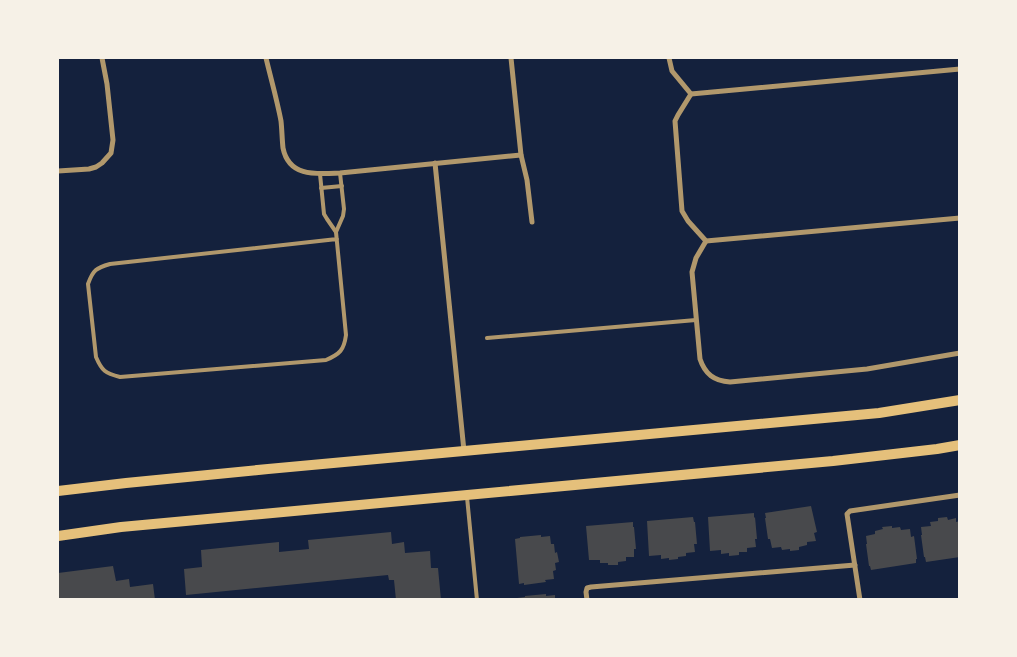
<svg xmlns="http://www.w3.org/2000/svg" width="1017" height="657" font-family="Poppins,sans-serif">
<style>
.building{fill:#48494c}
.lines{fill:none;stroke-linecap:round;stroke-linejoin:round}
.service{stroke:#b1986c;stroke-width:4}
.minor{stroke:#b1986c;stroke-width:5}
.secondary{stroke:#e5c07b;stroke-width:10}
</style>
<rect width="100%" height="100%" fill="#14213d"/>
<g class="building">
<path d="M811,506l6,26 -3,1 2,8 -9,1v3l-8,2v3l-9,1v-2l-8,1 -1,-3 -9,1 -2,-9h-2l-3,-21h1l-1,-5z"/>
<path d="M754,513v5l1,-1 2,22h-2l1,8 -9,1v4h-8v3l-10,1v-3l-8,1v-4l-11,1 -2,-34z"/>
<path d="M693,517l1,5h1l2,22h-3l1,8 -9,1v3l-8,1v2l-9,1v-2l-8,1v-4l-12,1 -2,-35z"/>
<path d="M947,517l1,3 8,-2v4l4,-1v36l-34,5 -1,-5h-1l-3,-22h1l-1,-8 10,-1 -1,-4 8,-1v-3z"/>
<path d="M633,522v5h1l2,22h-2v8h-8v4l-8,1v3h-10v-2h-8v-3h-11l-3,-34z"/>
<path d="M892,526v2l8,-1 1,3 9,-1 1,8 3,-1 3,23h-1v4l-45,7 -1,-4h-1l-3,-22h1l-1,-8 9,-2v-3l8,-2 -1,-2z"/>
<path d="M391,532l1,12 12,-2 1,11 25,-2 1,17h7l3,32h-45l-2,-20h-5l-1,-5 -202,20 -2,-26 18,-2 -1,-17 78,-8v10l30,-3 -1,-9z"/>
<path d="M541,535v2l9,-1 1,8h3l1,9 2,-1 2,10 -4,1 1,7 -3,1 1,8 -9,1 1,2 -22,3v-2l-5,1 -4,-45 5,-1v-1z"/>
<path d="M113,566l3,15 13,-2 1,8 23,-3 2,16h-97v-27z"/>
<path d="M546,594v2l9,-1v5h-38v-2l8,-1v-1z"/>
</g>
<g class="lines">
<g class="service">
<path d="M320,174l4,40 3,5 9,13"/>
<path d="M321,188l21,-2"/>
<path d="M337,239l-227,25c-14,4 -17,6 -22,20l8,73c6,14 9,16 24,20l206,-17c14,-6 18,-10 20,-25l-10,-103 7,-16 1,-7 -4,-36"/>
<path d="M487,338l209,-18"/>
<path d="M467,497l10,103"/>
</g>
<g class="minor">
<path d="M266,58c5,21 11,42 15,63 1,9 1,18 2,27 6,30 35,26 57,25l181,-18"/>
<path d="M511,58l10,97 6,25 5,42"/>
<path d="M669,58l3,13 19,23 -13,21 -3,6 7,90 6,10 18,20 254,-23"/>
<path d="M691,94l269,-25"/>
<path d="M435,163l29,288"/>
<path d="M58,171l31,-2 7,-2 6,-4 9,-10 2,-13 -6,-56 -5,-26"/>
<path d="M706,241l-10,17 -4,14 8,87c5,15 14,22 30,23l137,-13 93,-16"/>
<path d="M587,600l-1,-8 1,-4 4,-1 264,-22"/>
<path d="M860,600l-13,-86 3,-3 110,-16"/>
</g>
<g class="secondary">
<path d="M58,491l68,-8 142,-14 611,-56 81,-13"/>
<path d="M58,536l63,-9 712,-66 104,-12 23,-4"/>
</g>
</g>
<rect width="1017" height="657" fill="none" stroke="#f6f1e7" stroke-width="118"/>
</svg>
